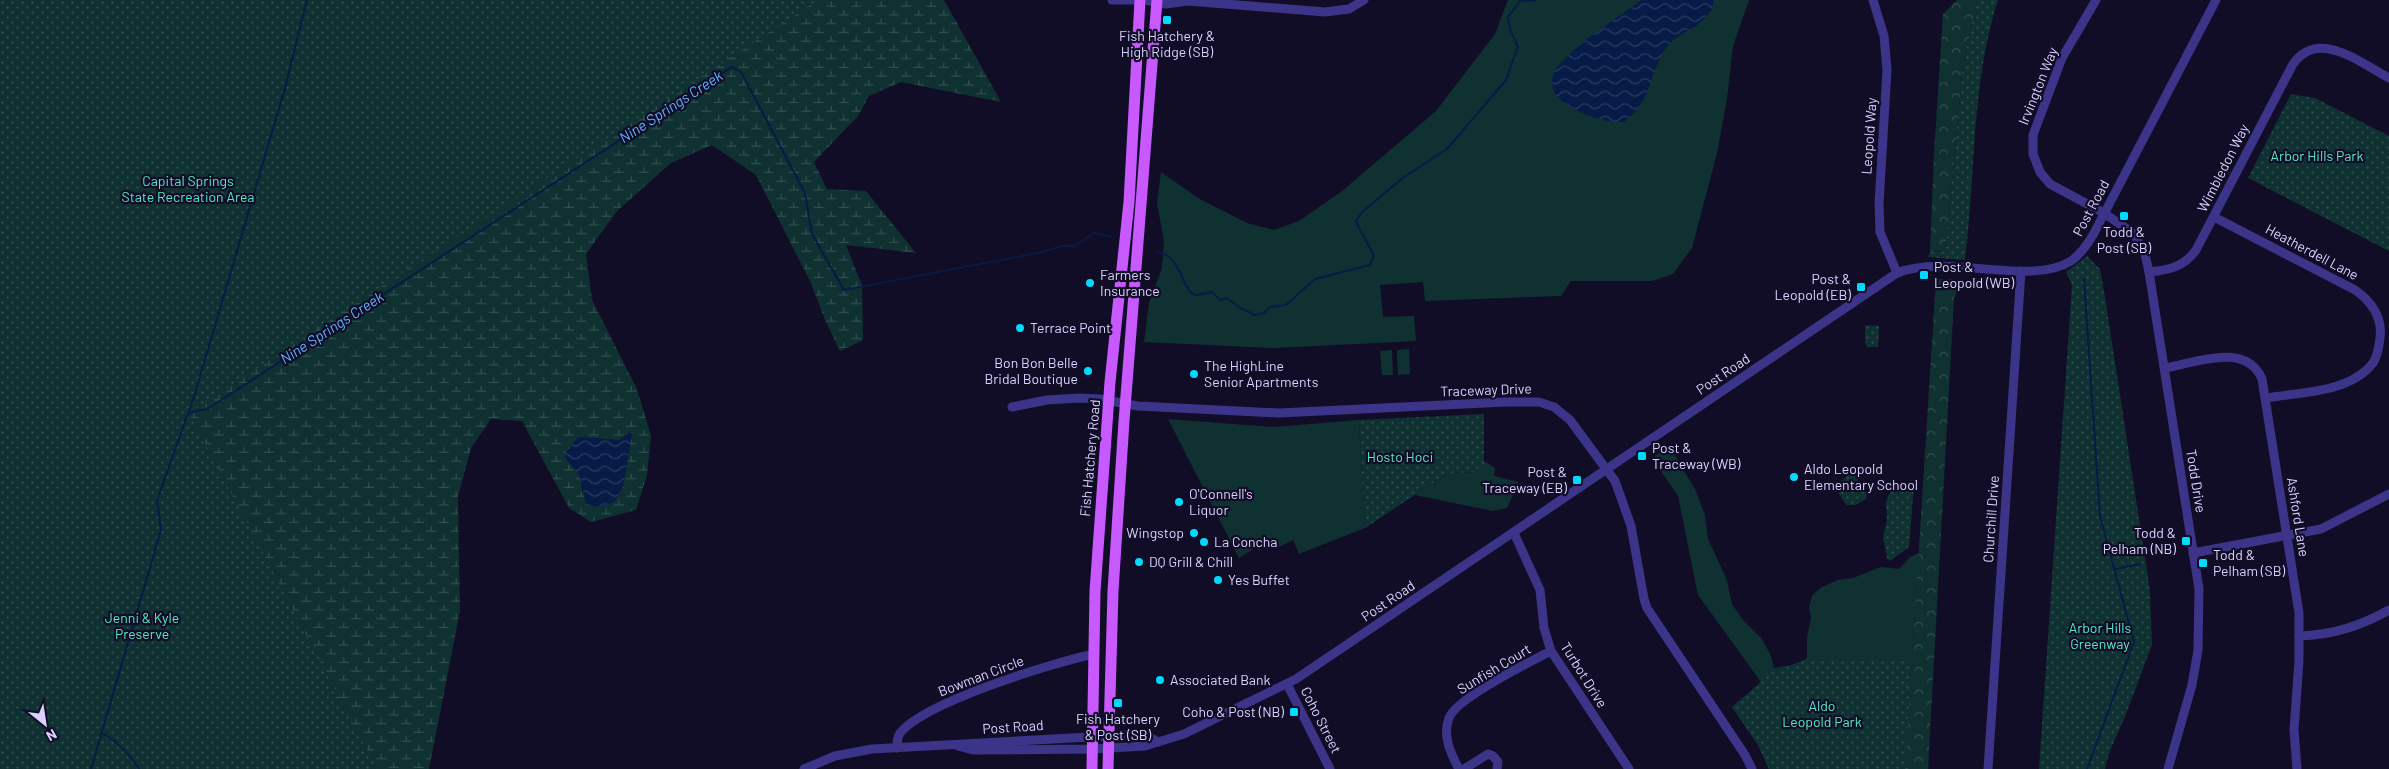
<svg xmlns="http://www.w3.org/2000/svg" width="2389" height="769" font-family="Barlow,sans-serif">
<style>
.green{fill:#0f3131}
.forest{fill:url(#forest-crowns)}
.wetland{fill:url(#wetland-marsh);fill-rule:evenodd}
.park{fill:url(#park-dots)}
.water{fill:url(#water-waves)}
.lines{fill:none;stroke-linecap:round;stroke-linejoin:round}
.stream{stroke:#061b46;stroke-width:2}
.minor{stroke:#3b3489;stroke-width:9}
.major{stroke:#c759ff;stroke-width:11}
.poi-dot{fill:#00dafd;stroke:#120d26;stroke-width:2}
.labels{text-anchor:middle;stroke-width:4.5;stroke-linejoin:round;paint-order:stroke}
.poi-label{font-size:14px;fill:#d9d2ff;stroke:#120d26;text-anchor:start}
.street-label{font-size:14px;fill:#d9d2ff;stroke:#120d26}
.park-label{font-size:14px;fill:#54e9c9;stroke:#120d26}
.water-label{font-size:15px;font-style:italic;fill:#60afff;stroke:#120d26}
</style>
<defs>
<pattern id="forest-crowns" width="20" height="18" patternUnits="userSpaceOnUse" patternTransform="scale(1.25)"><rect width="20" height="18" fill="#0f3131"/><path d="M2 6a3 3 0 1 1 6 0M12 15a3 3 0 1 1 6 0" fill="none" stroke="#314e50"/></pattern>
<pattern id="wetland-marsh" width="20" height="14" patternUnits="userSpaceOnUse" patternTransform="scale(1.25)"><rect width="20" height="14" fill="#0f3131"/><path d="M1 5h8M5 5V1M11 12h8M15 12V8" fill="none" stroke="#314e50"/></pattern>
<pattern id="park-dots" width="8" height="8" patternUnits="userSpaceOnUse" patternTransform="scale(1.25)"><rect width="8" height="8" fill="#0f3131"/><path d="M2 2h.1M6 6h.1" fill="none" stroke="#314e50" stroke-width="1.8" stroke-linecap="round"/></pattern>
<pattern id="water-waves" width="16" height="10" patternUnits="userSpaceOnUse" patternTransform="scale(1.25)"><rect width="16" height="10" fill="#061b46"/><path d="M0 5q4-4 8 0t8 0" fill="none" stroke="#2a3b62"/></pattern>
</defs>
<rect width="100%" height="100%" fill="#120d26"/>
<g class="green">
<path d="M1508,0h241l-16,46 -6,53 -10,54 -25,95 -19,26 -21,7h-81l-10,15 -136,5 -2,-19 -43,3 3,32 31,-1 2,25 -142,7 -130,-6 5,-39 13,-35 2,-27 -7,-38 4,-31 37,26 49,25 27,7 25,-9 43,-30 94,-80 59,-77z"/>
<path d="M1409,349l1,25 -12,1 -1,-25z"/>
<path d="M1392,350l1,25h-11l-2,-24z"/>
<path d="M1168,419l105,8 86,-7 6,108 -66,26 -6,-14 -18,9 -18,-2 -18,11z"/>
<path d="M1669,446l26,43 10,26 3,24 19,41 5,24 11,16 19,19 9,17 3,12 30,-5 3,-7v-19l4,-19 -2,-11 3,-11 8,-8 18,-8 15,-2 28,-11 18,2 11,-12 9,-4 -14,216h-136l-11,-24 -26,-38 29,-25 -63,-87 -20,-99 -26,-38z"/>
<path d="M1484,461l11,7 -1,8 25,6 -12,26 -14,3 -78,-16 33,-22 36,-1z"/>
</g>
<g class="forest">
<path d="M1957,0h20l-14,65 -18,187 -15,-1 4,-97 9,-140z"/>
<path d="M1936,279h26l-8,19 -26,471h-23z"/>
</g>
<path class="wetland" d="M90,0h854l57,102 -100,-20 -32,14 -11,20 -44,46 13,27 39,2 50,62 -70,-8 16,40 1,55 -23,11 -15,-31 -14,-37 -55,-108 -44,-30 -41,18 -54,48 -31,43 6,46 45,89 14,47 -4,39 -11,35 -45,12 -22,-14 -47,-87 -31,-2 -20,29 -13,49 2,114 -31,158h-429v-614zM632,431l-5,32 -45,30 -4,-56 41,3z"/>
<g class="park">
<path d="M0,0h818l-629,413 188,356h-377z"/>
<path d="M1977,0h21c-27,83 -22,174 -33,260l-37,-3 2,-6 15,1 18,-187z"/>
<path d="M2291,94l24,4 74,38v115l-141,-73z"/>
<path d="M2087,256l13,13 5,28 45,294 2,54 -26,69 -17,39 -4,16h-66l33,-484 -6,-13z"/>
<path d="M1865,325l14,1 -1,21h-11l-2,-4z"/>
<path d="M1484,414v58l-36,1 -83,55 -6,-108z"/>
<path d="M1849,475l6,1 12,17 -1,6 -10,6h-10l-10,-17 2,-5z"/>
<path d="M1910,480l4,4 -5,63 -19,14 -3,-3 -4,-21 4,-16 -1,-19 7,-16 11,-1z"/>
<path d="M1807,659h105l-7,110h-136l-11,-24 -26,-38 29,-24 -3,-5z"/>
</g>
<g class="water">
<path d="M1641,0h72v8c-15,24 -33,22 -46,39 -20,27 -12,51 -43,75 -19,1 -42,-7 -58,-18 -10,-6 -17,-17 -13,-29 9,-23 67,-58 88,-75z"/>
<path d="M633,431l-10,56 -9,15 -14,5 -13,-1c-4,-10 -4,-19 -7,-28 -3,-8 -12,-14 -16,-23l14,-18 40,3z"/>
</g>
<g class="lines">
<g class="stream">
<path d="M1158,252c25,5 24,41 38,43 4,0 11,-2 16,-3l8,8 7,-2 13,10 15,7 9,-2 6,-6 16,-2 29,-26 55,-14 4,-9c-5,-12 -13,-22 -18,-35l6,-9 42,-35 43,-28 59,-69 12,-33 -8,-18 -2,-12 12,-16 16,-1"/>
<path d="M2084,279l16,237 34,126 -47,127"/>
<path d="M189,413l20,-5 523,-341 9,5 64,121 7,41 32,56 194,-37 24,-7h12l20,-13 17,4"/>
<path d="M2115,569l25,-5"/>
<path d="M102,733c16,9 27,20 37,36"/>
<path d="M91,769l70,-239 -4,-30 37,-103 91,-309 22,-88"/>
</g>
<g class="minor">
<path d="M1112,0h24"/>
<path d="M1145,0l21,4 22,-3 137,11 24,-3 15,-9"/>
<path d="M1873,0l11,36 3,34 -8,134 1,28 17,41"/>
<path d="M2096,0l-34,58 -29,77v19l7,18 10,12 54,29 30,21 11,20 4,18 50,317 -1,61 -6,35 -24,84"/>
<path d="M2214,217l141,73c15,10 28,27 25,48 -1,8 -2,18 -7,25 -23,30 -73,29 -107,35"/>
<path d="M2149,272c20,-2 35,-5 47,-22l97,-186c26,-36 67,-1 96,14"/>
<path d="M2165,368c30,-5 81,-27 97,11l37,234v48l-5,69 3,39"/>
<path d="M1012,407l35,-7 33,-2 20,1 38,7 141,7 227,-11h33l15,5 16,13 45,61 16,45 13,73 3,9 98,147 7,14"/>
<path d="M1514,533l26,57 4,38 7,23 78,118"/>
<path d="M2193,553l128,-24 68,-35"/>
<path d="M2299,636c34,-1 61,-10 90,-26"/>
<path d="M1287,684l43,85"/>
<path d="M958,746l15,4 120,-1 52,-3 39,-12 112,-55 601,-406c52,-20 133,14 174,-12 10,-7 16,-16 22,-26l123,-235"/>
<path d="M897,748c0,-6 0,-10 3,-15 25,-31 152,-70 194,-79"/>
<path d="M804,769l31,-13 37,-7 273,-15 13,8"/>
<path d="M1459,769c-8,-15 -17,-33 -10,-51 7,-20 81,-56 102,-67"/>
<path d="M1464,769l24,-15 5,2 5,6 -1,7"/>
<path d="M1988,769l33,-498"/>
</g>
<g class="major">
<path d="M1092,769l3,-178 15,-209 19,-180 11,-202"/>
<path d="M1108,769l5,-178 11,-170 33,-421"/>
</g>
</g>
<g class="poi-dot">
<rect x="1162" y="15" width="10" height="10" rx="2.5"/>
<rect x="2119" y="211" width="10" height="10" rx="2.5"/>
<rect x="1919" y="270" width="10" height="10" rx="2.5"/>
<circle cx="1090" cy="283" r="5"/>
<rect x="1856" y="282" width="10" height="10" rx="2.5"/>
<circle cx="1020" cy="328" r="5"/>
<circle cx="1088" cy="371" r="5"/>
<circle cx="1194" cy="374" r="5"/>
<rect x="1637" y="451" width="10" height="10" rx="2.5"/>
<circle cx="1794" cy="477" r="5"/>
<rect x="1572" y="475" width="10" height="10" rx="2.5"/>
<circle cx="1179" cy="502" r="5"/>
<circle cx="1194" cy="533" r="5"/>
<rect x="2181" y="536" width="10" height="10" rx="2.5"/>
<circle cx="1204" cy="542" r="5"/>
<circle cx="1139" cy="562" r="5"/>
<rect x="2198" y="558" width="10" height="10" rx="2.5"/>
<circle cx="1218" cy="580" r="5"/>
<circle cx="1160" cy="680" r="5"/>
<rect x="1113" y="698" width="10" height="10" rx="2.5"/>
<rect x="1289" y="707" width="10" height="10" rx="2.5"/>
</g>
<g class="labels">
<g class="poi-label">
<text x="1167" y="41" text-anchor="middle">Fish Hatchery &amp;<tspan x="1167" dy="16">High Ridge (SB)</tspan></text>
<text x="2124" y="237" text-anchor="middle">Todd &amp;<tspan x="2124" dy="16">Post (SB)</tspan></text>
<text x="1934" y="272">Post &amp;<tspan x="1934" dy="16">Leopold (WB)</tspan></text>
<text x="1100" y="280">Farmers<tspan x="1100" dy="16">Insurance</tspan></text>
<text x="1851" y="284" text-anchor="end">Post &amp;<tspan x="1851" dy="16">Leopold (EB)</tspan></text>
<text x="1030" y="333">Terrace Point</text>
<text x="1078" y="368" text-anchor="end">Bon Bon Belle<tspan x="1078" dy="16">Bridal Boutique</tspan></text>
<text x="1204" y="371">The HighLine<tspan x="1204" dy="16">Senior Apartments</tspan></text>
<text x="1652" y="453">Post &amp;<tspan x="1652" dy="16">Traceway (WB)</tspan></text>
<text x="1804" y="474">Aldo Leopold<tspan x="1804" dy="16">Elementary School</tspan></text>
<text x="1567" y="477" text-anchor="end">Post &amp;<tspan x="1567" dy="16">Traceway (EB)</tspan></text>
<text x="1189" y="499">O'Connell's<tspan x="1189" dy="16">Liquor</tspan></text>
<text x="1184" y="538" text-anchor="end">Wingstop</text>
<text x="2176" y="538" text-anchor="end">Todd &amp;<tspan x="2176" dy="16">Pelham (NB)</tspan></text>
<text x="1214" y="547">La Concha</text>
<text x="2213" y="560">Todd &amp;<tspan x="2213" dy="16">Pelham (SB)</tspan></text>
<text x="1149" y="567">DQ Grill &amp; Chill</text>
<text x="1228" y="585">Yes Buffet</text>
<text x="1170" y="685">Associated Bank</text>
<text x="1284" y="717" text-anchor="end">Coho &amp; Post (NB)</text>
<text x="1118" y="724" text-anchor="middle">Fish Hatchery<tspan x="1118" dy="16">&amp; Post (SB)</tspan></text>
</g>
<g class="street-label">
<text transform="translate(2038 86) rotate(-68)" y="5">Irvington Way</text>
<text transform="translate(1869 136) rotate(-86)" y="5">Leopold Way</text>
<text transform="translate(2223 168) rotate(-63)" y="5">Wimbledon Way</text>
<text transform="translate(2091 208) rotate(-62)" y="5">Post Road</text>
<text transform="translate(2312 252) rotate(28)" y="5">Heatherdell Lane</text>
<text transform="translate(1723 374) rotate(-34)" y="5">Post Road</text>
<text transform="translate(1486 390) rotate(-2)" y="5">Traceway Drive</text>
<text transform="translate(1090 458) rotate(-85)" y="5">Fish Hatchery Road</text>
<text transform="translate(2196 481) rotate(81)" y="5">Todd Drive</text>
<text transform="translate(2298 517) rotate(81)" y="5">Ashford Lane</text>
<text transform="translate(1991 519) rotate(-86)" y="5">Churchill Drive</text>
<text transform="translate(1388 601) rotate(-34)" y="5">Post Road</text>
<text transform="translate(1494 669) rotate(-31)" y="5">Sunfish Court</text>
<text transform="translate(1584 675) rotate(58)" y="5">Turbot Drive</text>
<text transform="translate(981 676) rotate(-21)" y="5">Bowman Circle</text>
<text transform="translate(1321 720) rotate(63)" y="5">Coho Street</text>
<text transform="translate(1013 727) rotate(-4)" y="5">Post Road</text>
</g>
<g class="park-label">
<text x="2317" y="161">Arbor Hills Park</text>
<text x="188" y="186">Capital Springs<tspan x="188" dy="16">State Recreation Area</tspan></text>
<text x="1400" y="462">Hosto Hoci</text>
<text x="142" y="623">Jenni &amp; Kyle<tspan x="142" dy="16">Preserve</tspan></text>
<text x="2100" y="633">Arbor Hills<tspan x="2100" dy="16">Greenway</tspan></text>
<text x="1822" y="711">Aldo<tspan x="1822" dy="16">Leopold Park</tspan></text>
</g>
<g class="water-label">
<text transform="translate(671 107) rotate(-33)" y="5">Nine Springs Creek</text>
<text transform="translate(332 328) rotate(-33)" y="5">Nine Springs Creek</text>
</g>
</g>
<g transform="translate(45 724) rotate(150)" stroke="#120d26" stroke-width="4" paint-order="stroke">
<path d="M0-4L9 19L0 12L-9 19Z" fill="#d9d2ff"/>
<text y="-8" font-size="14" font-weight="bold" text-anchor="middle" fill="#d9d2ff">N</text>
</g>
</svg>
